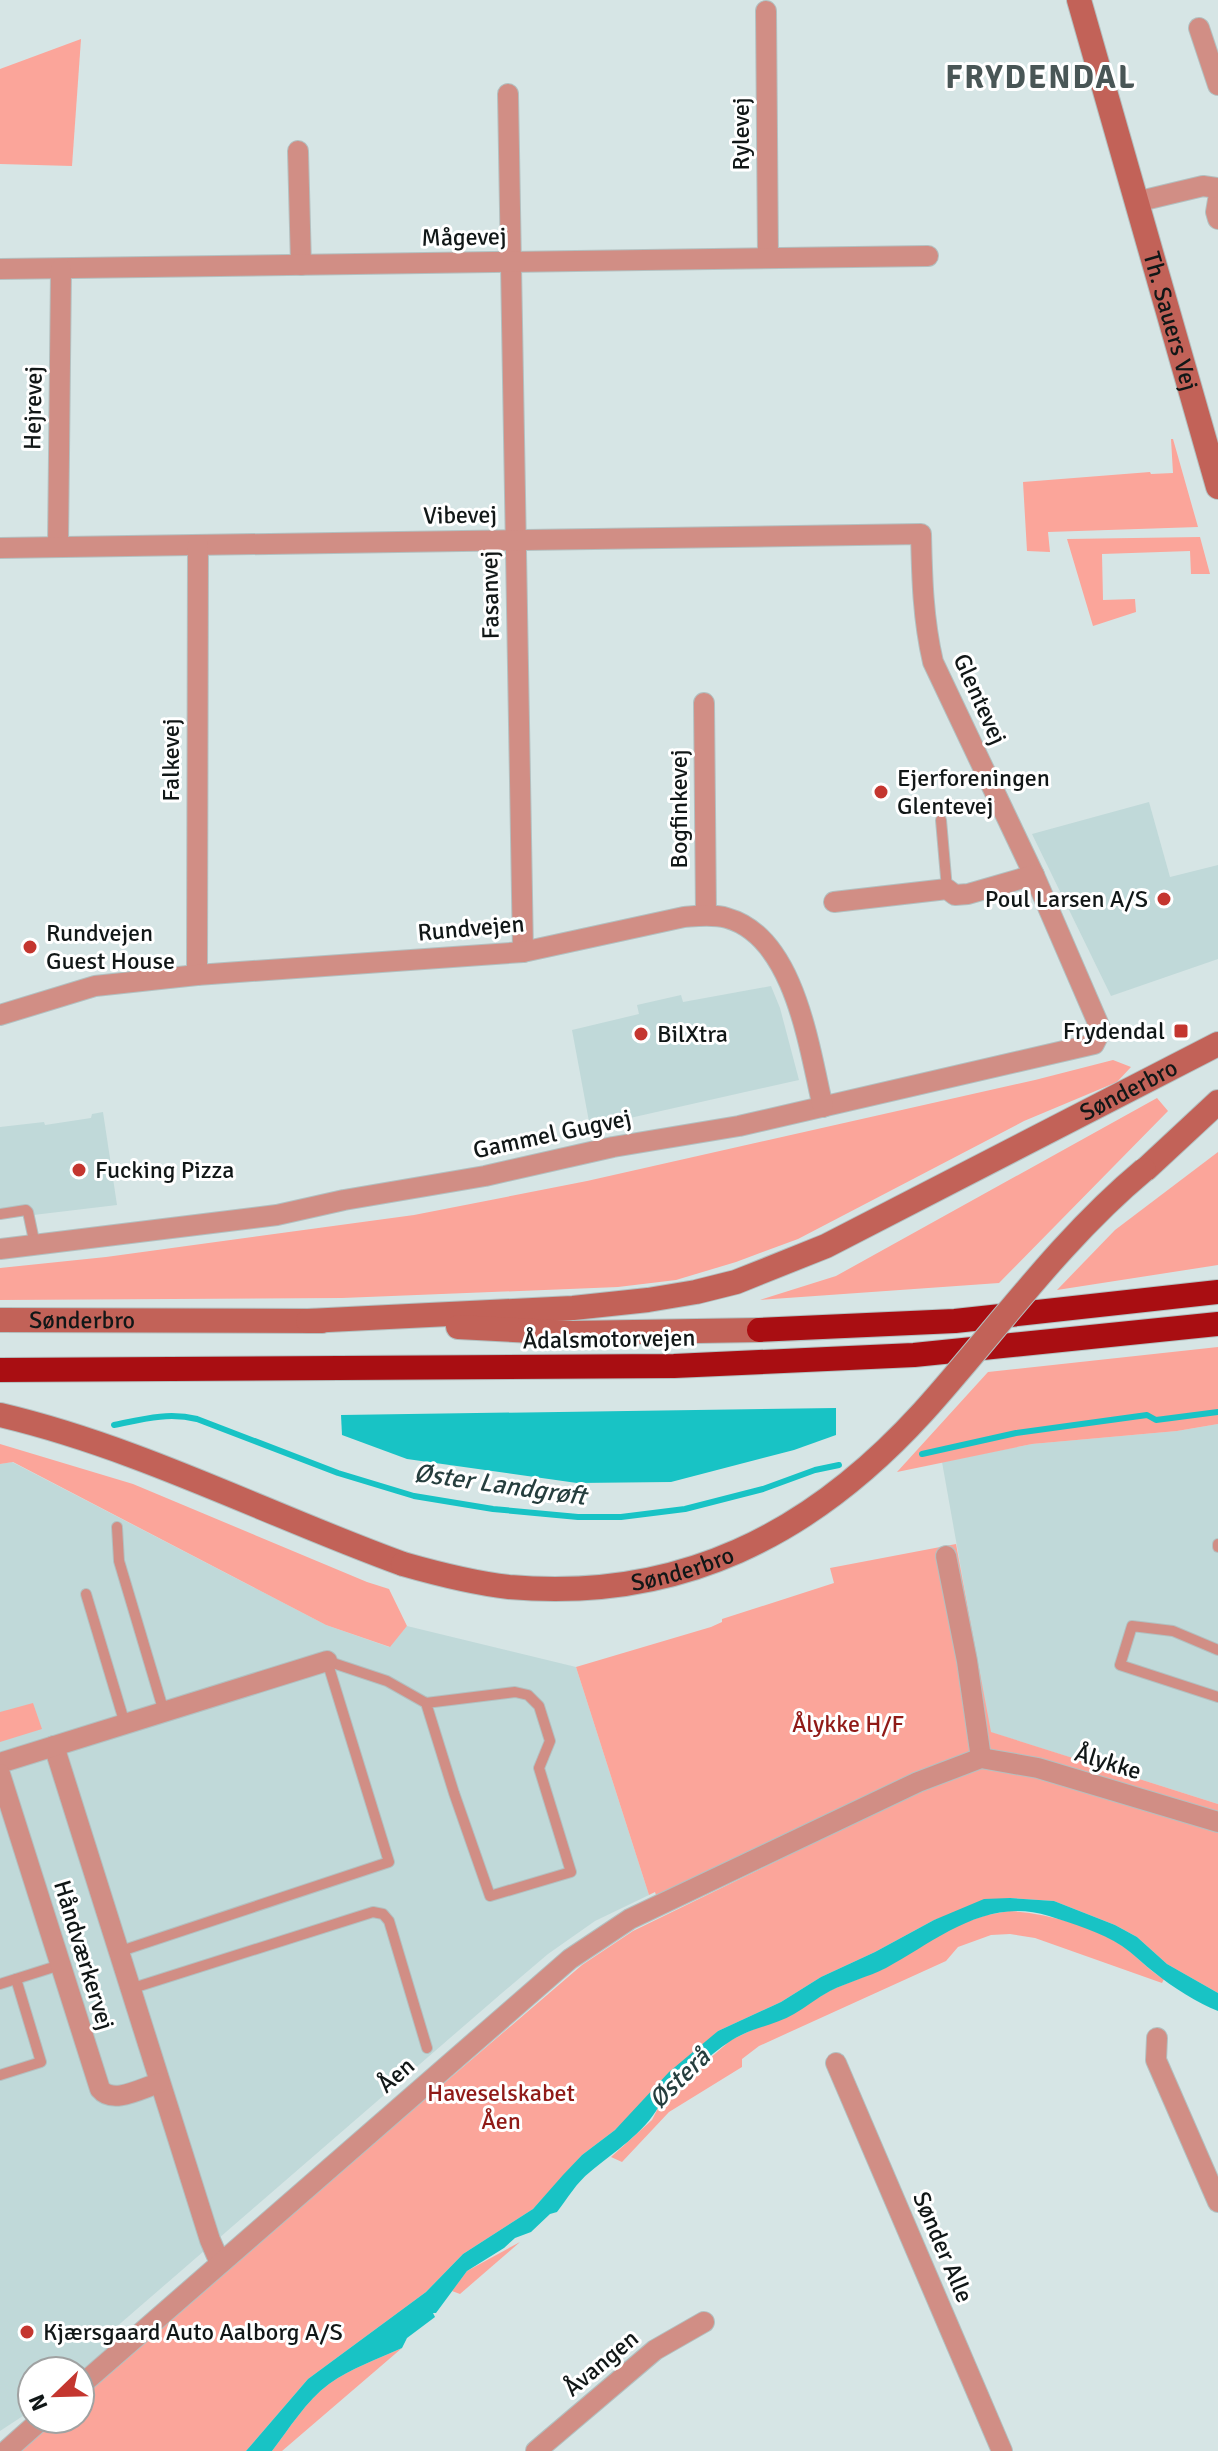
<svg xmlns="http://www.w3.org/2000/svg" width="1218" height="2451" font-family="Signika,sans-serif">
<style>
.built{fill:#c0d9d9}
.green{fill:#fba59a}
.water{fill:#18c3c5}
.lines{fill:none;stroke-linecap:round;stroke-linejoin:round}
.stream{stroke:#18c3c5;stroke-width:6}
.lane-casing{stroke:#b3c0c0;stroke-width:12}
.street-casing{stroke:#b3c0c0;stroke-width:22}
.secondary-casing{stroke:#b3c0c0;stroke-width:26}
.highway-casing{stroke:#b3c0c0;stroke-width:26}
.lane{stroke:#d18e85;stroke-width:10}
.street{stroke:#d18e85;stroke-width:20}
.secondary{stroke:#c26258;stroke-width:24}
.highway{stroke:#a90e12;stroke-width:24}
.secondary-bridge-casing{stroke:#b3c0c0;stroke-width:26;stroke-linecap:butt}
.secondary-bridge{stroke:#c26258;stroke-width:24}
.poi-dot{fill:#c4362f;stroke:#fff;stroke-width:3}
.labels{text-anchor:middle;stroke-width:6;stroke-linejoin:round;paint-order:stroke}
.street-label{font-size:24px;fill:#111717;stroke:#fff}
.poi-label{font-size:24px;fill:#111717;stroke:#fff;text-anchor:start}
.park-label{font-size:24px;fill:#901a17;stroke:#fff}
.water-label{font-size:26px;font-style:italic;fill:#263e3e;stroke:#fff}
.district-label{font-size:32px;font-weight:bold;letter-spacing:2px;fill:#495656;stroke:#fff}
</style>
<rect width="100%" height="100%" fill="#d6e5e5"/>
<g class="built">
<path d="M1149,802l21,75 48,-12v94l-107,37 -79,-162z"/>
<path d="M771,986l9,22 19,72 -209,47 -18,-97 67,-16 -2,-9 44,-10 2,7z"/>
<path d="M103,1112l14,93 -117,14v-92l44,-5 1,3 46,-7 1,-4z"/>
<path d="M1218,1424v380l-228,-72 -48,-270 90,-18 145,-13z"/>
<path d="M12,1462l314,163 63,22 18,-21 169,41 73,228 -54,26 -47,33 -46,39 -395,342 5,8 -32,31v-3h-48v39l-32,21v-967z"/>
</g>
<g class="green">
<path d="M81,39l-9,127 -72,-2v-95z"/>
<path d="M1171,439h2l25,88 -150,5 2,20 -23,-1 -4,-69 127,-10 1,2 22,-1z"/>
<path d="M1200,537l10,37h-19l-1,-23 -88,3 1,46 32,-1 1,13 -43,14 -26,-87z"/>
<path d="M1113,1060l18,7 -14,15 -93,39 -226,118 -62,23 -60,18 -58,7 -276,11 -342,2v-32l106,-11 308,-42 173,-34 448,-101z"/>
<path d="M1157,1098l11,13 -169,172 -239,17 76,-24z"/>
<path d="M1218,1152v113l-161,25 58,-60z"/>
<path d="M1218,1347v77l-41,7 -145,13 -135,28 91,-100z"/>
<path d="M0,1444l133,40 234,98 22,7 18,37 -17,21 -64,-22 -313,-163 -13,2z"/>
<path d="M956,1544l35,188 227,72v189l-51,-29 -30,-27 -22,-12 -61,-24 -44,-3 -76,22 -59,32 -54,25 -40,25 -63,29 -103,99 -33,25 -49,54 -70,45 -37,38 -118,87 -62,72h-230l37,-32h27v-24l502,-430 51,-34 148,-72 -8,-16 -116,55 -2,-6 -6,3 -73,-228 135,-40 11,-5v-3l112,-36 -4,-15z"/>
<path d="M33,1703l9,26 -42,13v-30z"/>
<path d="M1009,1911c34,1 88,16 115,36 14,10 25,24 40,32l-2,4 -127,-45 -25,-4 -19,1 -33,12 -12,14 -187,85 -17,13v8l-73,45 -47,50 -11,-5 41,-37 7,-14 35,-34 37,-32 80,-38 20,-12 52,-21 53,-33 27,-13 24,-8z"/>
<path d="M520,2242l-60,52 -8,-3 15,-20z"/>
<path d="M402,2348l-120,103h-10c17,-22 34,-50 57,-67 22,-16 49,-25 73,-36z"/>
</g>
<g class="water">
<path d="M836,1408v27l-42,15 -123,32 -94,1 -170,-24 -65,-24 -1,-20z"/>
<path d="M1010,1898l44,3 61,24 22,12 30,27 51,29v18c-20,-8 -46,-24 -63,-38 -11,-8 -21,-19 -33,-27 -21,-14 -49,-22 -73,-30 -62,-20 -112,24 -163,52 -18,9 -38,14 -56,23 -13,7 -24,16 -36,23 -19,11 -43,14 -62,26 -27,17 -50,43 -73,66 -15,27 -45,46 -69,66 -13,10 -23,27 -33,40l-7,2 -19,18 -16,6 -11,10 -37,23 -31,42h-3l2,4 -28,21 -5,10c-24,11 -51,20 -73,36 -23,17 -40,45 -57,67h-26l62,-72 118,-87 37,-38 70,-45 30,-34 19,-20 33,-25 54,-58 49,-41 63,-29 40,-25 54,-25 59,-32 50,-21z"/>
</g>
<g class="lines">
<g class="stream">
<path d="M114,1425c29,-6 54,-13 83,-6l141,54 76,23 79,13 85,8h43l64,-8 78,-20 52,-19 24,-5"/>
<path d="M922,1454l94,-21 131,-18 9,5 62,-8"/>
</g>
<defs>
<g id="lane">
<path d="M941,820l6,69"/>
<path d="M0,1214l26,-4 2,2 7,33"/>
<path d="M117,1527l2,34 45,151"/>
<path d="M1218,1544v3"/>
<path d="M86,1594l39,130"/>
<path d="M1218,1650l-45,-19 -41,-5 -12,39 98,32"/>
<path d="M327,1661l60,20 39,22 28,90 36,103 81,-24 -32,-104 11,-27 -11,-35 -11,-11 -13,-3 -89,11"/>
<path d="M118,1952l271,-90 -62,-201"/>
<path d="M0,1984l60,-19"/>
<path d="M130,1989l243,-77 10,2 6,7 38,127"/>
<path d="M0,2075l41,-13 -25,-83"/>
</g>
<g id="street">
<path d="M766,11l2,246"/>
<path d="M1199,28l19,57"/>
<path d="M508,94l15,858"/>
<path d="M298,151l3,114"/>
<path d="M1218,200l-2,12 2,7"/>
<path d="M1136,202l67,-16 15,2"/>
<path d="M0,269l928,-13"/>
<path d="M58,547l3,-278"/>
<path d="M0,548l921,-14c1,44 2,85 12,128l101,213 67,155 -7,14 -355,82 -126,21 -128,29 -141,24 -67,15 -277,34"/>
<path d="M704,703l2,212"/>
<path d="M834,902l113,-13 8,6 13,-1 66,-19"/>
<path d="M197,975l1,-430"/>
<path d="M0,1015l95,-29 102,-11 326,-23 161,-35c14,-1 29,-3 43,1 68,19 82,130 96,189"/>
<path d="M946,1556l21,105 14,97"/>
<path d="M54,1746l156,494 10,23"/>
<path d="M0,1763l327,-102"/>
<path d="M0,1774l100,315c13,16 42,-1 59,-6"/>
<path d="M1157,2038l-1,22 62,142"/>
<path d="M836,2063l166,388"/>
<path d="M80,2386l490,-427 60,-40 288,-137 63,-24 57,10 180,54"/>
<path d="M6,2451l36,-32"/>
<path d="M536,2451l119,-101 49,-28"/>
</g>
<g id="secondary">
<path id="s1" d="M1079,0l139,487"/>
<path d="M1146,1169l72,-67"/>
<path id="s2" d="M0,1320l322,1"/>
<path id="s3" d="M308,1321l265,-13 75,-8 48,-8 40,-10 90,-36 392,-202"/>
<path d="M458,1327l114,6 187,-3"/>
<path d="M0,1415c140,33 268,100 403,149"/>
</g>
<g id="highway">
<path d="M759,1330l196,-9 263,-29"/>
<path d="M0,1370l674,-4 240,-11 304,-31"/>
</g>
</defs>
<use href="#lane" class="lane-casing"/>
<use href="#street" class="street-casing"/>
<use href="#secondary" class="secondary-casing"/>
<use href="#highway" class="highway-casing"/>
<use href="#lane" class="lane"/>
<use href="#street" class="street"/>
<use href="#secondary" class="secondary"/>
<use href="#highway" class="highway"/>
<defs>
<g id="secondary-bridge">
<path id="s4" d="M403,1564c35,10 70,19 106,23 170,15 302,-52 414,-175 73,-81 136,-171 221,-242"/>
</g>
</defs>
<use href="#secondary-bridge" class="secondary-bridge-casing"/>
<use href="#secondary-bridge" class="secondary-bridge"/>
</g>
<g class="poi-dot">
<circle cx="881" cy="792" r="8"/>
<circle cx="1164" cy="899" r="8"/>
<circle cx="30" cy="947" r="8"/>
<rect x="1173" y="1023" width="16" height="16" rx="4"/>
<circle cx="641" cy="1034" r="8"/>
<circle cx="79" cy="1170" r="8"/>
<circle cx="27" cy="2332" r="8"/>
</g>
<g class="labels">
<g class="street-label">
<text transform="translate(741 134) rotate(-90)" y="8">Rylevej</text>
<text transform="translate(464 237) rotate(-1)" y="8">Mågevej</text>
<text dy="8" stroke="none"><textPath href="#s1" startOffset="334">Th. Sauers Vej</textPath></text>
<text transform="translate(33 408) rotate(-89)" y="8">Hejrevej</text>
<text transform="translate(460 515) rotate(-1)" y="8">Vibevej</text>
<text transform="translate(490 595) rotate(-91)" y="8">Fasanvej</text>
<text transform="translate(980 699) rotate(66)" y="8">Glentevej</text>
<text transform="translate(171 760) rotate(-90)" y="8">Falkevej</text>
<text transform="translate(679 809) rotate(-90)" y="8">Bogfinkevej</text>
<text transform="translate(471 928) rotate(-5)" y="8">Rundvejen</text>
<text dy="8" stroke="none"><textPath href="#s3" startOffset="868">Sønderbro</textPath></text>
<text transform="translate(552 1134) rotate(-12)" y="8">Gammel Gugvej</text>
<text dy="8" stroke="none"><textPath href="#s2" startOffset="82">Sønderbro</textPath></text>
<text transform="translate(609 1339) rotate(-1)" y="8">Ådalsmotorvejen</text>
<text dy="8" stroke="none"><textPath href="#s4" startOffset="284">Sønderbro</textPath></text>
<text transform="translate(1108 1762) rotate(17)" y="8">Ålykke</text>
<text transform="translate(84 1955) rotate(73)" y="8">Håndværkervej</text>
<text transform="translate(396 2075) rotate(-41)" y="8">Åen</text>
<text transform="translate(943 2247) rotate(67)" y="8">Sønder Alle</text>
<text transform="translate(601 2363) rotate(-40)" y="8">Åvangen</text>
</g>
<g class="poi-label">
<text x="897" y="786">Ejerforeningen<tspan x="897" dy="28">Glentevej</tspan></text>
<text x="1148" y="907" text-anchor="end">Poul Larsen A/S</text>
<text x="46" y="941">Rundvejen<tspan x="46" dy="28">Guest House</tspan></text>
<text x="1165" y="1039" text-anchor="end">Frydendal</text>
<text x="657" y="1042">BilXtra</text>
<text x="95" y="1178">Fucking Pizza</text>
<text x="43" y="2340">Kjærsgaard Auto Aalborg A/S</text>
</g>
<g class="park-label">
<text x="848" y="1732">Ålykke H/F</text>
<text x="501" y="2101">Haveselskabet<tspan x="501" dy="28">Åen</tspan></text>
</g>
<g class="water-label">
<text transform="translate(500 1484) rotate(8)" y="9">Øster Landgrøft</text>
<text transform="translate(679 2078) rotate(-44)" y="9">Østerå</text>
</g>
<g class="district-label">
<text x="1041" y="88">FRYDENDAL</text>
</g>
</g>
<g transform="translate(56 2395) rotate(247)"><circle r="38" fill="#ffffff" stroke="#a0a2a2" stroke-width="2"/>
<path d="M0-6L14 30L0 20L-14 30Z" fill="#c4362f"/>
<text y="-12" font-size="22" font-weight="bold" text-anchor="middle" fill="#111717">N</text>
</g>
</svg>
